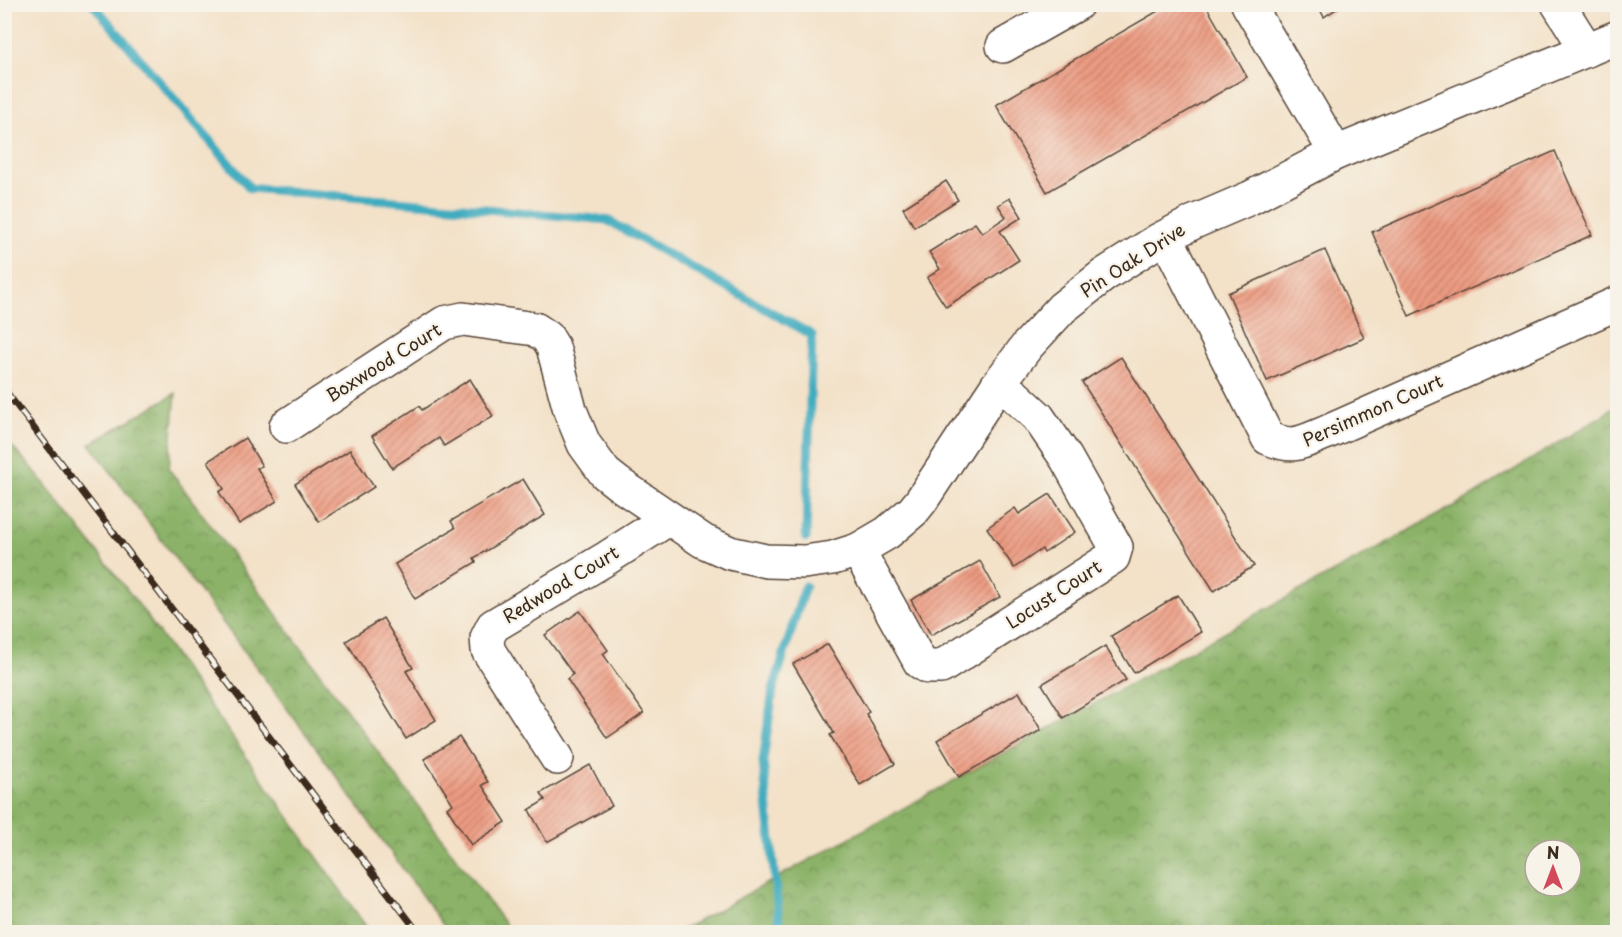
<svg xmlns="http://www.w3.org/2000/svg" width="1622" height="937" font-family="'Playpen Sans',sans-serif">
<style>
.forest{fill:url(#forest-crowns);stroke:#636e43;stroke-width:1.5;fill-rule:evenodd}
.lines{fill:none;stroke-linecap:round;stroke-linejoin:round}
.stream{stroke:#40acbf;stroke-width:9}
.building{fill:url(#building-hatch)}
.minor-casing{stroke:#574538;stroke-width:36}
.minor{stroke:#fff;stroke-width:33}
.rail-casing{stroke:#3b2a1e;stroke-width:7}
.rail{stroke:#f7f3e8;stroke-width:4.5;stroke-dasharray:14;stroke-linecap:butt}
.labels{text-anchor:middle;stroke-width:4.5;stroke-linejoin:round;paint-order:stroke}
.street-label{font-size:18px;fill:#3b2a1e;stroke:#f7f3e8}
</style>
<defs>
<pattern id="forest-crowns" width="20" height="18" patternUnits="userSpaceOnUse" patternTransform="scale(1.5)"><rect width="20" height="18" fill="#8bb268"/><path d="M2 6a3 3 0 1 1 6 0M12 15a3 3 0 1 1 6 0" fill="none" stroke="#739155"/></pattern>
<pattern id="building-hatch" width="6" height="6" patternUnits="userSpaceOnUse" patternTransform="scale(1.5)"><rect width="6" height="6" fill="#ed9b82"/><path d="M-1 1l2-2M0 6l6-6M5 7l2-2" fill="none" stroke="#c17f6a"/></pattern>
</defs>
<rect width="100%" height="100%" fill="#f7f3e8"/>
<filter id="ink" filterUnits="userSpaceOnUse"><feTurbulence type="fractalNoise" baseFrequency=".0167" numOctaves="2"/><feDisplacementMap in="SourceGraphic" scale="12" xChannelSelector="R" yChannelSelector="G"/><feConvolveMatrix kernelMatrix="1 2 1 2 8 2 1 2 1" color-interpolation-filters="sRGB"/></filter>
<filter id="wash" filterUnits="userSpaceOnUse"><feTurbulence type="fractalNoise" baseFrequency=".008" numOctaves="4" result="noise"/><feDisplacementMap in="SourceGraphic" scale="24" xChannelSelector="R" yChannelSelector="G"/><feGaussianBlur stdDeviation="1.35" result="paint"/><feColorMatrix in="noise" values="0 0 0 0 0 0 0 0 0 0 0 0 0 0 0 0 0 1.4 0 .05"/><feComposite in="paint" operator="in"/></filter>
<g filter="url(#wash)">
<rect width="100%" height="100%" fill="#f3e1c8"/>
<g class="forest">
<path d="M176,393l-7,76 342,463h-63l-134,-187 -224,-301z"/>
<path d="M1617,406v526h-939l794,-436zM1535,850h36v36h-36z"/>
<path d="M5,439l29,31 105,135 231,327h-365z"/>
</g>
<g class="lines">
<g class="stream">
<path d="M93,4l157,184 357,32 205,115 -6,203"/>
<path d="M780,932l-17,-171 10,-71 32,-104"/>
</g>
</g>
<g id="blocks">
<g class="building">
<path d="M1170,4h35l42,73 -200,115 -51,-87z"/>
<path d="M1317,4h27l-20,13z"/>
<path d="M1555,151l37,84 -183,81 -37,-84z"/>
<path d="M946,181l12,19 -44,27 -11,-19z"/>
<path d="M1010,198l12,19 -22,14 19,29 -73,47 -19,-29 13,-9 -11,-17 46,-29 7,10 24,-16 -8,-12z"/>
<path d="M1325,250l39,88 -97,43 -39,-88z"/>
<path d="M1121,357l133,209 -40,25 -132,-209z"/>
<path d="M470,379l23,37 -49,30 -5,-8 -47,30 -20,-32 47,-30 3,4z"/>
<path d="M245,438l17,28 -5,2 20,33 -38,23 -20,-32 5,-3 -16,-28z"/>
<path d="M350,450l24,37 -55,35 -24,-38z"/>
<path d="M523,479l22,36 -71,43 2,4 -61,37 -20,-35 60,-36 -4,-7z"/>
<path d="M1050,494l25,38 -31,21 -2,-4 -28,19 -27,-40 28,-20 4,6z"/>
<path d="M980,561l20,36 -69,38 -20,-35z"/>
<path d="M1178,595l23,37 -67,41 -23,-37z"/>
<path d="M580,611l28,39 -5,4 41,59 -37,25 -40,-59 6,-5 -28,-39z"/>
<path d="M383,618l30,50 -7,3 30,49 -30,19 -60,-98z"/>
<path d="M828,644l41,68 -3,2 29,50 -35,21 -30,-50 4,-2 -41,-69z"/>
<path d="M1105,646l21,34 -63,38 -21,-34z"/>
<path d="M1019,692l22,38 -82,47 -22,-37z"/>
<path d="M459,737l29,45 -6,3 24,37 -35,23 -24,-37 6,-4 -29,-45z"/>
<path d="M590,765l22,41 -65,36 -18,-32 16,-10 -4,-7z"/>
</g>
</g>
</g>
<g filter="url(#ink)">
<use href="#blocks" fill-opacity="0" stroke="#574538" stroke-width="1.5"/>
<g class="lines">
<defs>
<g id="minor">
<path d="M1248,4l88,149"/>
<path d="M1558,4l29,46"/>
<path d="M1003,46l74,-42"/>
<path d="M1166,237l102,201c26,11 32,5 57,-5l293,-130"/>
<path d="M286,426l158,-103 19,-4 72,10 12,8 6,10 17,63 14,34 21,29 14,11 84,57 27,12 36,8 38,1 29,-4 25,-8 29,-17 26,-22 8,-10 76,-115 30,-40 35,-38 42,-33 55,-35 35,-18 56,-24 86,-45 282,-116"/>
<path d="M858,550l62,112 8,5h13l172,-110 3,-10 -50,-89 -28,-41 -24,-22 -17,-9"/>
<path d="M557,758l-69,-108 -1,-12 6,-12 114,-68 61,-39"/>
</g>
</defs>
<use href="#minor" class="minor-casing"/>
<use href="#minor" class="minor"/>
<defs>
<path id="rail" d="M4,389l414,543"/>
</defs>
<use href="#rail" class="rail-casing"/>
<use href="#rail" class="rail"/>
</g>
</g>
<g class="labels">
<g class="street-label">
<text transform="translate(1133 261) rotate(-33)" y="6">Pin Oak Drive</text>
<text transform="translate(384 363) rotate(-32)" y="6">Boxwood Court</text>
<text transform="translate(1373 411) rotate(-24)" y="6">Persimmon Court</text>
<text transform="translate(561 585) rotate(-31)" y="6">Redwood Court</text>
<text transform="translate(1054 595) rotate(-33)" y="6">Locust Court</text>
</g>
</g>
<rect width="1622" height="937" fill="none" stroke="#f7f3e8" stroke-width="24"/>
<g transform="translate(1553 868)"><circle r="28" fill="#f7f3e8" stroke="#aca397" stroke-width="1.5"/>
<path d="M0-4.5L10 22L0 15L-10 22Z" fill="#d1495b"/>
<text y="-9" font-size="16" font-weight="bold" text-anchor="middle" fill="#3b2a1e">N</text>
</g>
</svg>
